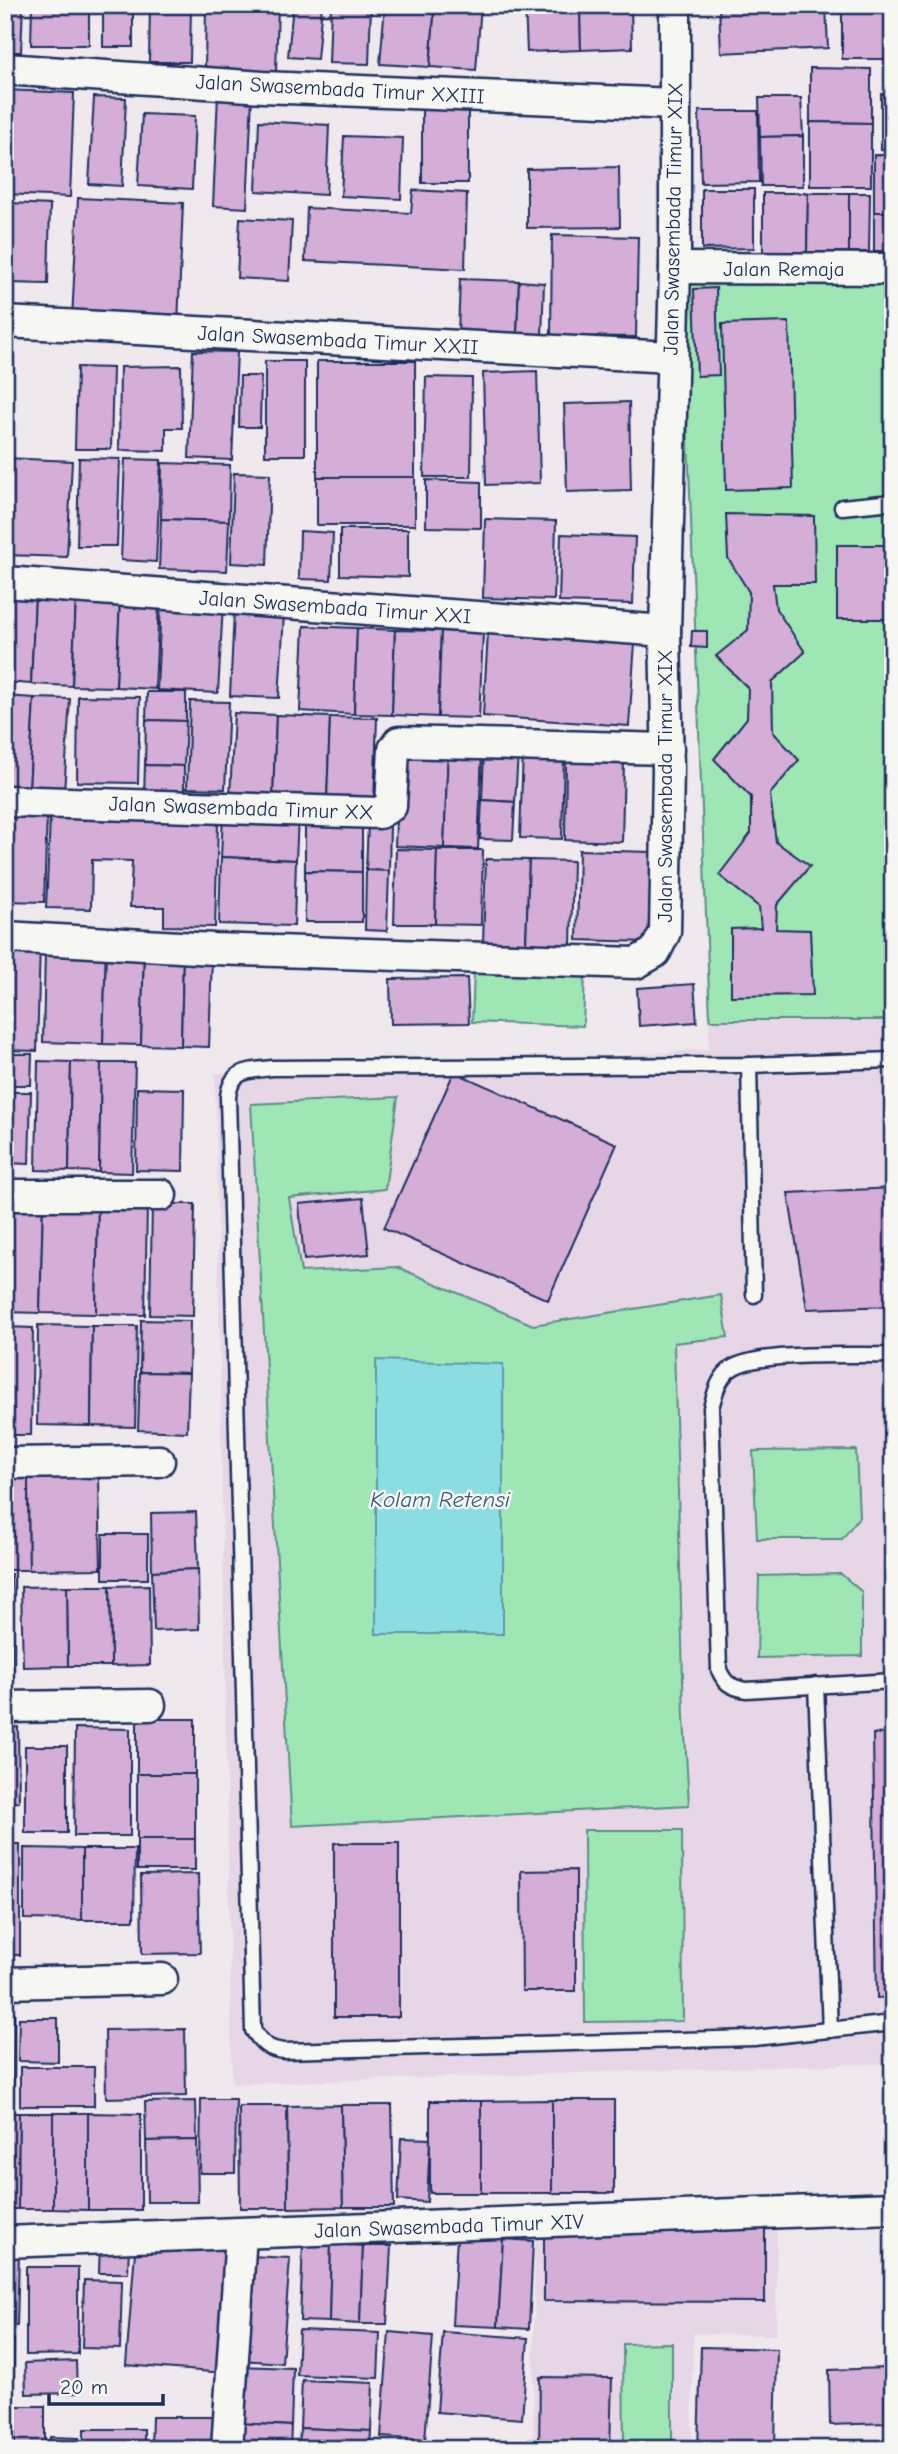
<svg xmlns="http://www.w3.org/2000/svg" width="898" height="2454" font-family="'Comic Neue',sans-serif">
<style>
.built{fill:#e7d7e6}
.green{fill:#9ee7b5;stroke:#5c8b8a;stroke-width:2}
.water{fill:#8bdde2;stroke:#5e97ad;stroke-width:2}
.building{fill:#d4aed7;stroke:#1b2f5e;stroke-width:2}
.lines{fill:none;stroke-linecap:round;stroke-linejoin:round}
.service-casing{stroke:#1b2f5e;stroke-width:19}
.minor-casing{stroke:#1b2f5e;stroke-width:35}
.service{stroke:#f6f6f2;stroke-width:14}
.minor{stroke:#f6f6f2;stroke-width:30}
.labels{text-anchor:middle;stroke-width:5;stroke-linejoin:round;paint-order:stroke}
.street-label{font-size:21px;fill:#1b2f5e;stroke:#f6f6f2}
.water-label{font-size:23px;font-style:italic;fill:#375a7f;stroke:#f6f6f2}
</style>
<rect width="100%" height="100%" fill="#efe8ed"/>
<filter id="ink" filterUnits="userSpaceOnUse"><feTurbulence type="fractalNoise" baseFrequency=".0143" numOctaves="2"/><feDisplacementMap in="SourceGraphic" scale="14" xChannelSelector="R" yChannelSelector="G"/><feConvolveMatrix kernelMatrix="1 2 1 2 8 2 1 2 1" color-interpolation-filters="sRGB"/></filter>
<g filter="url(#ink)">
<g class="built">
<path d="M893,319v1744l-661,21 -17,-1011 277,-7 217,-17 7,-728z"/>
<path d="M535,2222l242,3 -1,110 -83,-1 -1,115h-159z"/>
</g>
<g class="green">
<path d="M893,281v739h-183l-28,-738z"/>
<path d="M474,971l111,4 -2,51 -111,-4z"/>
<path d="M398,1097l-13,92 -96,9 12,74 96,-5 136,58 188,-30 7,42 -54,6 10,374 5,88 -397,21 -41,-722z"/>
<path d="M856,1450l3,67 -17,22h-85l-4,-88z"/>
<path d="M841,1574l21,18v64l-105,2 2,-82z"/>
<path d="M584,1830h98l1,191 -98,1z"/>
<path d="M672,2343v106h-48l-1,-105z"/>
</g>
<path class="water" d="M376,1360l127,4v270h-127z"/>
<g class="building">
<path d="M5,5h18l-2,47h-16z"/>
<path d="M32,5h57v40h-58z"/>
<rect x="103" y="5" width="30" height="42"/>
<path d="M150,5h41l-1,57h-41z"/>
<path d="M206,5h72l-2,67 -71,-2z"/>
<path d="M293,5h29l-5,54 -29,-2z"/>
<path d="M331,5h40l-2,59 -40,-1z"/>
<path d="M385,5h50l-5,62 -50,-3z"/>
<path d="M435,5h46l-5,65 -46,-3z"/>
<path d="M525,5h55l1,45 -54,2z"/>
<path d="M580,5h51l1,43 -51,2z"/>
<path d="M719,5h107l2,43 -107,5z"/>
<rect x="842" y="5" width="51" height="54"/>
<path d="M810,68l61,1v54l-61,-1z"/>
<path d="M5,90l69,3 -4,104 -65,-3z"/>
<path d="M218,94l34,2 -5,112 -34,-2z"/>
<path d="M881,94l12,1v56l-12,-1z"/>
<path d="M94,97l32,1 -4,88 -33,-2z"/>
<path d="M759,98h42l2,38 -43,1z"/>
<rect x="422" y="106" width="46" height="77"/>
<path d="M699,111h59l1,71 -58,1z"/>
<path d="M142,114l53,2 -3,73 -54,-3z"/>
<path d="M259,121l70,4 -3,70 -70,-4z"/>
<path d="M810,122l61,1v63h-61z"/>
<path d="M344,136l59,2 -2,61 -60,-3z"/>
<path d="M803,136v50h-42l-1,-49z"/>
<rect x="874" y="155" width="19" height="57"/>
<path d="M619,167l1,60 -93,1v-59z"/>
<path d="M702,189h52v59l-52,1z"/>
<path d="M413,190l54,3 -2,76 -160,-8 2,-53 104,5z"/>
<path d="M763,193h45l-1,59h-44z"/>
<path d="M808,193h41v59h-42z"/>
<path d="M849,193h21l-1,59h-20z"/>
<path d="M78,198l105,5 -5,122 -106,-5z"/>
<path d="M11,203l39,2 -2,79 -39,-1z"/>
<rect x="874" y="212" width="19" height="39"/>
<path d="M240,218l52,3 -3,60 -52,-3z"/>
<path d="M552,235l86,2 -2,100 -85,-1z"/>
<path d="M460,279l59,2 -2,54 -59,-2z"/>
<path d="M519,281l25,2 -2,53 -25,-1z"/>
<path d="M716,288l3,87 -22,1 -3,-87z"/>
<path d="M789,322l4,166 -67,2 -4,-166z"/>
<path d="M193,351l44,1 -5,108 -43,-2z"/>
<rect x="265" y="361" width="40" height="94"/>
<rect x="317" y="361" width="98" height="116"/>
<path d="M181,366l1,62h-16v23l-47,-1 1,-83z"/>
<path d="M77,367l36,1 -2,81h-36z"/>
<path d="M537,371l3,112 -54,2 -3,-112z"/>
<path d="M240,376h21l-1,51h-21z"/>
<path d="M426,377l46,1 -1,99h-47z"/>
<path d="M629,402l2,88 -64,2 -3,-88z"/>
<path d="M5,458l67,3 -5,96 -62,-2z"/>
<path d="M79,458l41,1 -3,87h-40z"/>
<path d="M125,459l36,1 -5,102 -35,-2z"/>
<path d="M162,463l68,2 -1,56 -68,-2z"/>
<path d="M234,473l36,1 -3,91 -36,-2z"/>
<rect x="317" y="477" width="98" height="48"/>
<path d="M426,480l55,2v46l-55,-1z"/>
<path d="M726,514l88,2 1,68h-42l3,25 29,43 -33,30 1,50 26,28 -29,34 6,48 34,24 -33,39 -1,24 34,1 3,65 -82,1v-67l30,-1 -2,-21 -40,-32 32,-42v-36l-37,-38 33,-41 1,-30 -32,-32 32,-26 1,-38 -21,-34z"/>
<path d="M161,519l68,2 -2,50 -68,-2z"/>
<path d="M485,519l71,2 -2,79 -71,-2z"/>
<path d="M340,529h68v48l-68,-2z"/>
<path d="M300,531l33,2 -2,47 -32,-1z"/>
<path d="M561,534l74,3 -2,67 -74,-2z"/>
<rect x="837" y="545" width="56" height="74"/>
<path d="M5,596l30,1 -4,87 -26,-2z"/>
<path d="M35,597l41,2 -4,87 -41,-2z"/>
<path d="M76,599l44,2 -4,86 -44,-1z"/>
<path d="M120,601l39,1 -4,87 -39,-2z"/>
<path d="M161,601l62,4 -5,88 -61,-3z"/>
<path d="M234,611l50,3 -5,84 -49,-2z"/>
<path d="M304,626l53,2 -3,86 -54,-3z"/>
<path d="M357,628l38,2 -3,85 -38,-1z"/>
<path d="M395,630l46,1 -3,86 -46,-2z"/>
<path d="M441,631l42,2 -4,85 -41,-1z"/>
<path d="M692,631h15v17l-16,-1z"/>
<path d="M488,633l147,10 -6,83 -146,-10z"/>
<path d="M147,692h39v29l-40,-1z"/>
<path d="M5,696l29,2 -5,93 -24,-2z"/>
<path d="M78,696l62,1 -2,86 -61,-1z"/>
<path d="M34,698l36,1 -6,94 -35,-2z"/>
<path d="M190,701l39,1 -4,87 -38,-1z"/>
<path d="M234,713l42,2 -3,85 -43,-2z"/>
<path d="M276,715l54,2 -3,84 -54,-1z"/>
<path d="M330,717l47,1 -3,85 -47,-2z"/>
<path d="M146,720l40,1 -2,45 -39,-1z"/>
<path d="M399,748l49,2 -4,98 -49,-2z"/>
<path d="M448,750l34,1 -4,98 -34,-1z"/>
<path d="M523,750l41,2 -2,87 -42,-1z"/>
<path d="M484,752l34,1 -3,49 -33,-2z"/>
<path d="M566,760l58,1 -2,81 -57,-2z"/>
<path d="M145,765l39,1v30h-40z"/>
<path d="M482,800l33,2 -2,38 -33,-1z"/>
<path d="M5,809l42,2 -3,91 -39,-1z"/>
<path d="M223,815l75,2 -2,43 -75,-3z"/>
<path d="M50,818l168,5 -3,104 -51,-1v-19h-34l2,-46 -40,-1 -1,49 -45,-1z"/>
<path d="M305,822h57v50l-57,-1z"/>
<path d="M368,823l22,1 -1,47 -23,-1z"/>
<path d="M396,849l41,1 -2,74h-41z"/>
<path d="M437,850h46l-2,75 -46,-1z"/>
<path d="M579,850l72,2 -2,90 -72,-2z"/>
<path d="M221,857l75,3 -2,66 -75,-2z"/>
<path d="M486,859l43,1 -3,84 -43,-2z"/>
<path d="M529,860l44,1 -2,84 -45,-1z"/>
<path d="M366,870l23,1 -2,60 -22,-1z"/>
<path d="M305,871l57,1v50h-57z"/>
<path d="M5,944h35l-3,107 -32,-1z"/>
<path d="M45,951l61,1 -3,92 -60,-2z"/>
<path d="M106,952l38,2 -3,91 -38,-1z"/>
<path d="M144,954l39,1 -2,91 -40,-1z"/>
<path d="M183,955l29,1 -3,91 -28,-1z"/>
<path d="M467,978l2,45 -78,1 -1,-45z"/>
<path d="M694,984l3,38 -58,4 -2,-38z"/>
<path d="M5,1054h27l-1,31h-26z"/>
<path d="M38,1061l33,1 -2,109 -33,-1z"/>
<path d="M71,1062l30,1 -2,109 -30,-1z"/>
<path d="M101,1063h34l-3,110 -33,-1z"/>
<path d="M454,1072l163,72 -69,156 -164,-72z"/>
<path d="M137,1088l47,1 -1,82 -47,-1z"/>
<path d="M5,1092h26l-2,72 -24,-1z"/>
<path d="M893,1188v118l-86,3 -19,-116z"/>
<path d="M363,1198l6,56 -65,6 -5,-56z"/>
<path d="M5,1203l38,1 -3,109 -35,-1z"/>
<path d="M43,1204l55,2 -2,108 -56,-1z"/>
<path d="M152,1204h43l-2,112 -43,-1z"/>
<path d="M98,1206h49l-2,109 -49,-1z"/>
<path d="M141,1320l49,1 -1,52 -49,-1z"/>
<path d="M38,1325l54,1 -1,100 -54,-1z"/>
<path d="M92,1326h45l-2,101 -44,-1z"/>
<path d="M5,1327l28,1 -2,107h-26z"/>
<path d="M140,1372l49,1 -2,59 -49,-2z"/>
<path d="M5,1478h23l1,92h-24z"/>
<path d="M28,1478h71l2,91 -72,1z"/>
<path d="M196,1512l2,57 -46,2 -1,-58z"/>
<rect x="103" y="1534" width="45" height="45"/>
<path d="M198,1569l1,60 -45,2 -2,-60z"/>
<path d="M5,1574h6l1,50h-7z"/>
<path d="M149,1585l1,80 -39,1 -1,-80z"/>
<path d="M67,1586h43l1,80h-43z"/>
<path d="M67,1586l1,80 -45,1 -2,-80z"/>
<path d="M5,1624h7l1,61h-8z"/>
<rect x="137" y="1719" width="58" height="55"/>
<path d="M18,1727l1,75 -14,1v-75z"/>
<path d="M75,1728l55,1v107h-56z"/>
<path d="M893,1733v264l-16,1 -4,-264z"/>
<rect x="25" y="1746" width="42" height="87"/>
<rect x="137" y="1774" width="58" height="65"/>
<rect x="137" y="1839" width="58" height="31"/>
<rect x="334" y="1843" width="65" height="174"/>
<rect x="5" y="1844" width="15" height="111"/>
<path d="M24,1848l58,1v71l-58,-1z"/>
<path d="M82,1849h53l-1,71h-52z"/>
<path d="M576,1870v121h-54l-1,-120z"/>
<path d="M198,1874l2,79 -58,1 -1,-79z"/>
<path d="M5,2013h9l-1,87h-8z"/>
<path d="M19,2018h39v44l-40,-1z"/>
<path d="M185,2029l1,67 -80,2 -1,-68z"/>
<rect x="20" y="2067" width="74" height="39"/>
<path d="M201,2099h35l-1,74h-35z"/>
<path d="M552,2100v93h-71v-92z"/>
<rect x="552" y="2100" width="62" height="93"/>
<path d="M196,2101l1,39 -51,1 -1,-39z"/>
<rect x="430" y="2101" width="51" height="92"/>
<path d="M341,2105l2,102 -55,1 -1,-102z"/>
<path d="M341,2105h51l2,102h-51z"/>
<path d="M239,2106h48l1,102h-48z"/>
<path d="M5,2113h14l-1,96h-13z"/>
<path d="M19,2113h34v96h-35z"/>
<path d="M53,2113h35v97l-35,-1z"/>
<path d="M88,2113l53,1v96h-53z"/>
<path d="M401,2138l29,1 -3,63 -29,-2z"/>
<path d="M197,2140l1,62h-51l-1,-61z"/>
<path d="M544,2229h221v73l-221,-1z"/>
<path d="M457,2237l46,2 -5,88 -46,-2z"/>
<path d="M136,2239l98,7 -10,127 -98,-8z"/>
<path d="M503,2239l30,2 -4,88 -31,-2z"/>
<path d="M100,2242l29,1 -1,30h-29z"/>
<path d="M303,2243l28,1 -2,78 -29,-1z"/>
<path d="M331,2244l32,2 -3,78 -31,-2z"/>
<path d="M363,2246h28l-4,78h-27z"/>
<path d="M5,2254h14l-2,72 -12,-1z"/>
<path d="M249,2256l41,2 -8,105 -41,-3z"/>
<path d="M26,2267h52v87l-52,1z"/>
<path d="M84,2280l38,1 -2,68 -38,-1z"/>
<path d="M299,2330l81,3 -2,45 -81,-3z"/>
<path d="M389,2332l44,4 -8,104 -44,-3z"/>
<path d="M443,2332l85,6 -6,81 -85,-7z"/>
<path d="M5,2339h9l-1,56h-8z"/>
<path d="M701,2347l76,2 -2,100h-77z"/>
<path d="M76,2361l1,32 -51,1 -1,-31z"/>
<path d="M239,2366l54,2 -2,58 -55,-3z"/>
<path d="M885,2368l1,55 -56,2 -1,-55z"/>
<path d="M540,2377l72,1 -2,71h-71z"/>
<path d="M302,2380l71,3 -2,48 -71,-3z"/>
<rect x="15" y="2406" width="30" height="43"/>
<path d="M152,2417h63l-1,32h-63z"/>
<rect x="5" y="2420" width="4" height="29"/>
<path d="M236,2423l55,3 -1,23h-55z"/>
<path d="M300,2428l71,3 -1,18h-71z"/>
<rect x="84" y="2429" width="60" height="20"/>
<path d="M50,2437l29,1 -1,11h-28z"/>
</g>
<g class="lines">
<defs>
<g id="service">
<path d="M842,507l51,-5"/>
<path d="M893,1060l-144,5 -477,3c-24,3 -41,1 -44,29l25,933c9,14 15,19 31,21l470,-13 139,-15"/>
<path d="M749,1065l5,230"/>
<path d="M893,1355c-36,1 -131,-4 -159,12 -15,8 -19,26 -23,41l8,262c6,14 12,17 27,20l147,-9"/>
<path d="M816,1685l14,345"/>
</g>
<g id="minor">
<path d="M5,69l258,18 412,17"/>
<path d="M675,268l218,1"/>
<path d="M5,322l666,35"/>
<path d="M5,582l660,49"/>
<path d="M5,801l374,12 12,-7 3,-57 5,-7 269,7"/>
<path d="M5,937l209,12 422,14 19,-11 10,-20 3,-163 -3,-138 10,-363v-263"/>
<path d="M5,1195h156"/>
<path d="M5,1463l154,-2"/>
<path d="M5,1707l145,-2"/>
<path d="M5,1983l157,-4"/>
<path d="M5,2242l888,-34"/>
<path d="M227,2449l14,-215"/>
</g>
</defs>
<use href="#service" class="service-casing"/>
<use href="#minor" class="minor-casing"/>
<use href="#service" class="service"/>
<use href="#minor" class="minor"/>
</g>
</g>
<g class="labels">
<g class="street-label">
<text transform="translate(340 89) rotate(3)" y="7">Jalan Swasembada Timur XXIII</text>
<text transform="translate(673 219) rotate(-89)" y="7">Jalan Swasembada Timur XIX</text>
<text x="784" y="276">Jalan Remaja</text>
<text transform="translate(338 340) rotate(3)" y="7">Jalan Swasembada Timur XXII</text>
<text transform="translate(335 607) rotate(4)" y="7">Jalan Swasembada Timur XXI</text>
<text transform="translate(665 786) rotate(-90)" y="7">Jalan Swasembada Timur XIX</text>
<text transform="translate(241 808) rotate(2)" y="7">Jalan Swasembada Timur XX</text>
<text transform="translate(449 2226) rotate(-2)" y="7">Jalan Swasembada Timur XIV</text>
</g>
<g class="water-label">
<text x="440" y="1507">Kolam Retensi</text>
</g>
</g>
<rect width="898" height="2454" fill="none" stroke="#f6f6f2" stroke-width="28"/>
<rect x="14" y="14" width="870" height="2426" fill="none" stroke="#1b2f5e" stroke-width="2.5" filter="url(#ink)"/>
<path d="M49 2394v10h114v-10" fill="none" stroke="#1b2f5e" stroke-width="3.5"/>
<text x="60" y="2394" font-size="21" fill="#1b2f5e" stroke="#f6f6f2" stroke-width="5" paint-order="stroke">20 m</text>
</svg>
